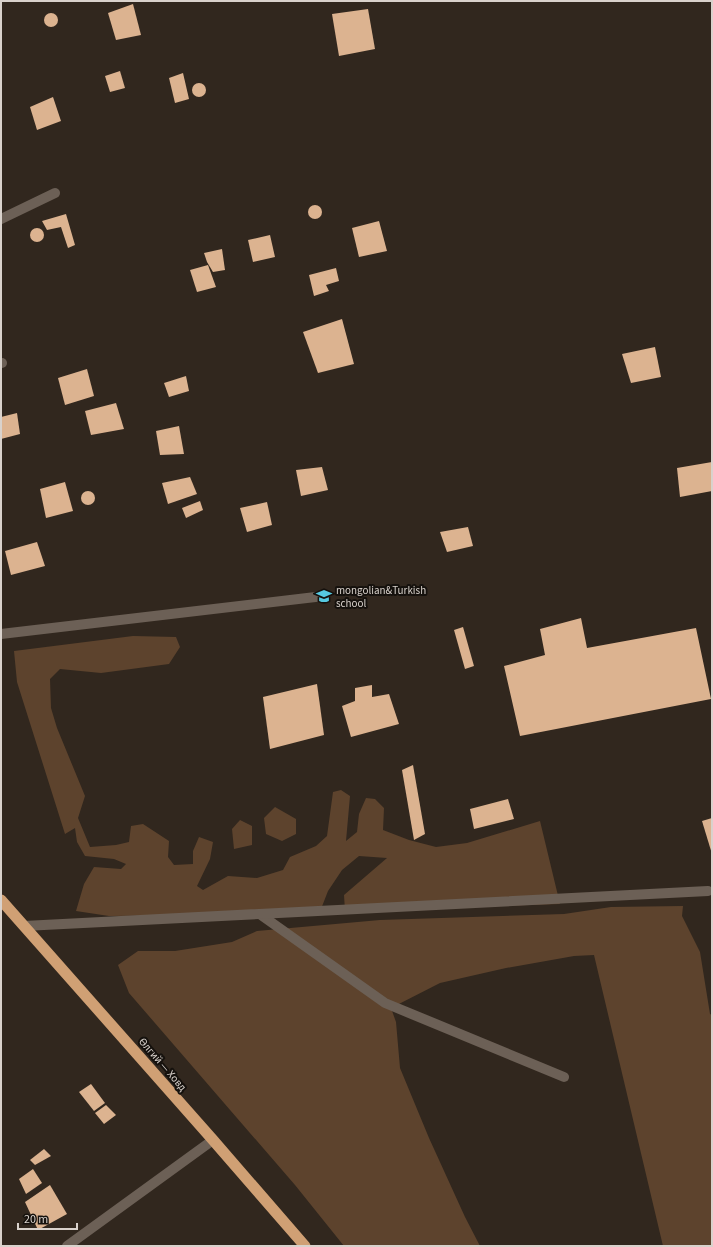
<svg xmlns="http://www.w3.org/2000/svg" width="713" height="1247" font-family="'Source Sans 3',sans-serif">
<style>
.green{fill:#5d432d}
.building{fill:#dcb390}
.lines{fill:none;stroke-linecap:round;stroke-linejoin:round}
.service{stroke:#6c6056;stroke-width:10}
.minor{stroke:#6c6056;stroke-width:10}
.trunk{stroke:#d0a074;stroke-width:11}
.labels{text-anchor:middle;stroke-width:4;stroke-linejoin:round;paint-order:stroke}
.poi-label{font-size:11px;fill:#d9d2cc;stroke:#15110d;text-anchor:start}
.street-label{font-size:11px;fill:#d9d2cc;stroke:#15110d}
</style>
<rect width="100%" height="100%" fill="#31271e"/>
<g class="green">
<path d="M133,636l43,1 4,10 -11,17 -68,9 -41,-4 -10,10 1,29 6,20 28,68 -7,22 12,29 26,-2 13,-3 2,-16 12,-2 26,17 -1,16 6,8 19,-1v-13l6,-14 14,5 -3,17 -13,27 6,4 25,-14 29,2 26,-8 7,-13 26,-11 11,-10 6,-44 8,-2 9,6 -4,45 11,-9 2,-18 7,-16 9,1 9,9 -1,22 26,10 27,7 31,-4 73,-22 20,83 -215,7 -1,-16 43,-37 -28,-2 -17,14 -14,21 -7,18 -104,6 -108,1 -33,-5 8,-27 10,-17 27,2 5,-5 -12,-5 -29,-3 -8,-14 -2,-14 -10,6 -48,-152 -3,-31z"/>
<path d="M275,807l21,12v15l-14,7 -16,-7 -2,-16z"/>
<path d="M240,820l12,6v19l-18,4 -2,-20z"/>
<path d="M683,906l-1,10 18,36 10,62 2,1v231h-49l-69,-291 -20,1 -68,12 -66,15 -49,25 5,14 4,46 29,70 36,79 15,29h-136l-49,-61 -166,-192 -11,-28 20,-14h37l57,-9 25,-11 123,-11 184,-6 47,-7z"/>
</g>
<g class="building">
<path d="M133,4l8,31 -25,5 -8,-27z"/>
<path d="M368,9l7,40 -36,7 -7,-42z"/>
<circle cx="51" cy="20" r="7"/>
<path d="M120,71l5,17 -15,4 -5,-16z"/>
<path d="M183,73l6,26 -14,4 -6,-25z"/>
<circle cx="199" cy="90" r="7"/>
<path d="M53,97l8,24 -24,9 -7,-23z"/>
<circle cx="315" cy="212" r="7"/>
<path d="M66,214l9,31 -7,3 -7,-21 -14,3 -5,-9z"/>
<path d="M379,221l8,30 -28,6 -7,-29z"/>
<circle cx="37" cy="235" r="7"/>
<path d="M270,235l5,22 -22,5 -5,-22z"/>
<path d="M222,249l3,21 -12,2 -6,-10 -3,-9z"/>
<path d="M208,265l8,22 -19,5 -7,-22z"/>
<path d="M336,268l3,13 -13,4 3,6 -15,5 -5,-21z"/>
<path d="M342,319l12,45 -36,9 -15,-41z"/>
<path d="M655,347l6,30 -30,6 -9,-29z"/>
<path d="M87,369l7,27 -29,9 -7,-27z"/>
<path d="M186,376l3,15 -20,6 -5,-14z"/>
<path d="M116,403l8,26 -33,6 -6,-24z"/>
<path d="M17,413l3,21 -19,5v-22z"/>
<path d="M179,426l5,28 -24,1 -4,-24z"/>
<path d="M712,462v29l-32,6 -3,-29z"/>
<path d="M322,467l6,23 -27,6 -5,-26z"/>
<path d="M190,477l7,17 -29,10 -6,-21z"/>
<path d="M65,482l8,29 -27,7 -6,-29z"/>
<circle cx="88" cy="498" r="7"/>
<path d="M200,501l3,9 -17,8 -4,-10z"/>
<path d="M267,502l5,23 -25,7 -7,-24z"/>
<path d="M468,527l5,19 -26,6 -7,-20z"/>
<path d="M37,542l8,24 -34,9 -6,-24z"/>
<path d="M581,618l6,30 109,-20 15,71 -191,37 -16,-70 41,-11 -5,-26z"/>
<path d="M463,627l11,39 -9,3 -11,-39z"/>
<path d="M317,684l7,51 -54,14 -7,-52z"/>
<path d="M372,685v12l17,-3 10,30 -48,13 -9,-31 13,-5v-13z"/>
<path d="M413,765l12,69 -11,6 -12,-70z"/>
<path d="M508,799l6,20 -40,10 -4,-20z"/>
<path d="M712,818v36l-10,-33z"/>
<path d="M91,1084l14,19 -11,8 -15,-19z"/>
<path d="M106,1105l10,10 -12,9 -9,-11z"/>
<path d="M44,1149l7,7 -16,9 -5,-5z"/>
<path d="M33,1169l9,14 -16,11 -7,-15z"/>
<path d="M50,1185l17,29 -29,16 -13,-28z"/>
</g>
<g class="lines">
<g class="service">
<path d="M261,915l124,88 179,74"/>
<path d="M24,926l684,-35"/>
</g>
<g class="minor">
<path d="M1,219l54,-26"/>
<path d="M1,363h1"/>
<path d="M1,634l323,-38"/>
<path d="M67,1246l146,-106"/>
</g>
<path class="trunk" d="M1,900l212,240 92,106"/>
</g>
<defs>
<symbol id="school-bare" viewBox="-9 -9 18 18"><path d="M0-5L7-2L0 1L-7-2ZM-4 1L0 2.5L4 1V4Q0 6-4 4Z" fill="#56c9e1" stroke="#15110d" stroke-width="2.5" paint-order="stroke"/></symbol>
</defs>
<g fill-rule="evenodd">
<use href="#school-bare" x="313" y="585" width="22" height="22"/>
</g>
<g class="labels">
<g class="poi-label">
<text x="336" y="594">mongolian&amp;Turkish<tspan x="336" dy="13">school</tspan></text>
</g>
<g class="street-label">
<text transform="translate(163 1064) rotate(49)" y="4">Өлгий — Ховд</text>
</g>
</g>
<rect width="713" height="1247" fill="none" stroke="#d9d2cc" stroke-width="4"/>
<path d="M18 1223v6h59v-6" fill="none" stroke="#d9d2cc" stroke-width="2"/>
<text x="24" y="1223" font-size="12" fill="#d9d2cc" stroke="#15110d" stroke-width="3" paint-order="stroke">20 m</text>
</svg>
